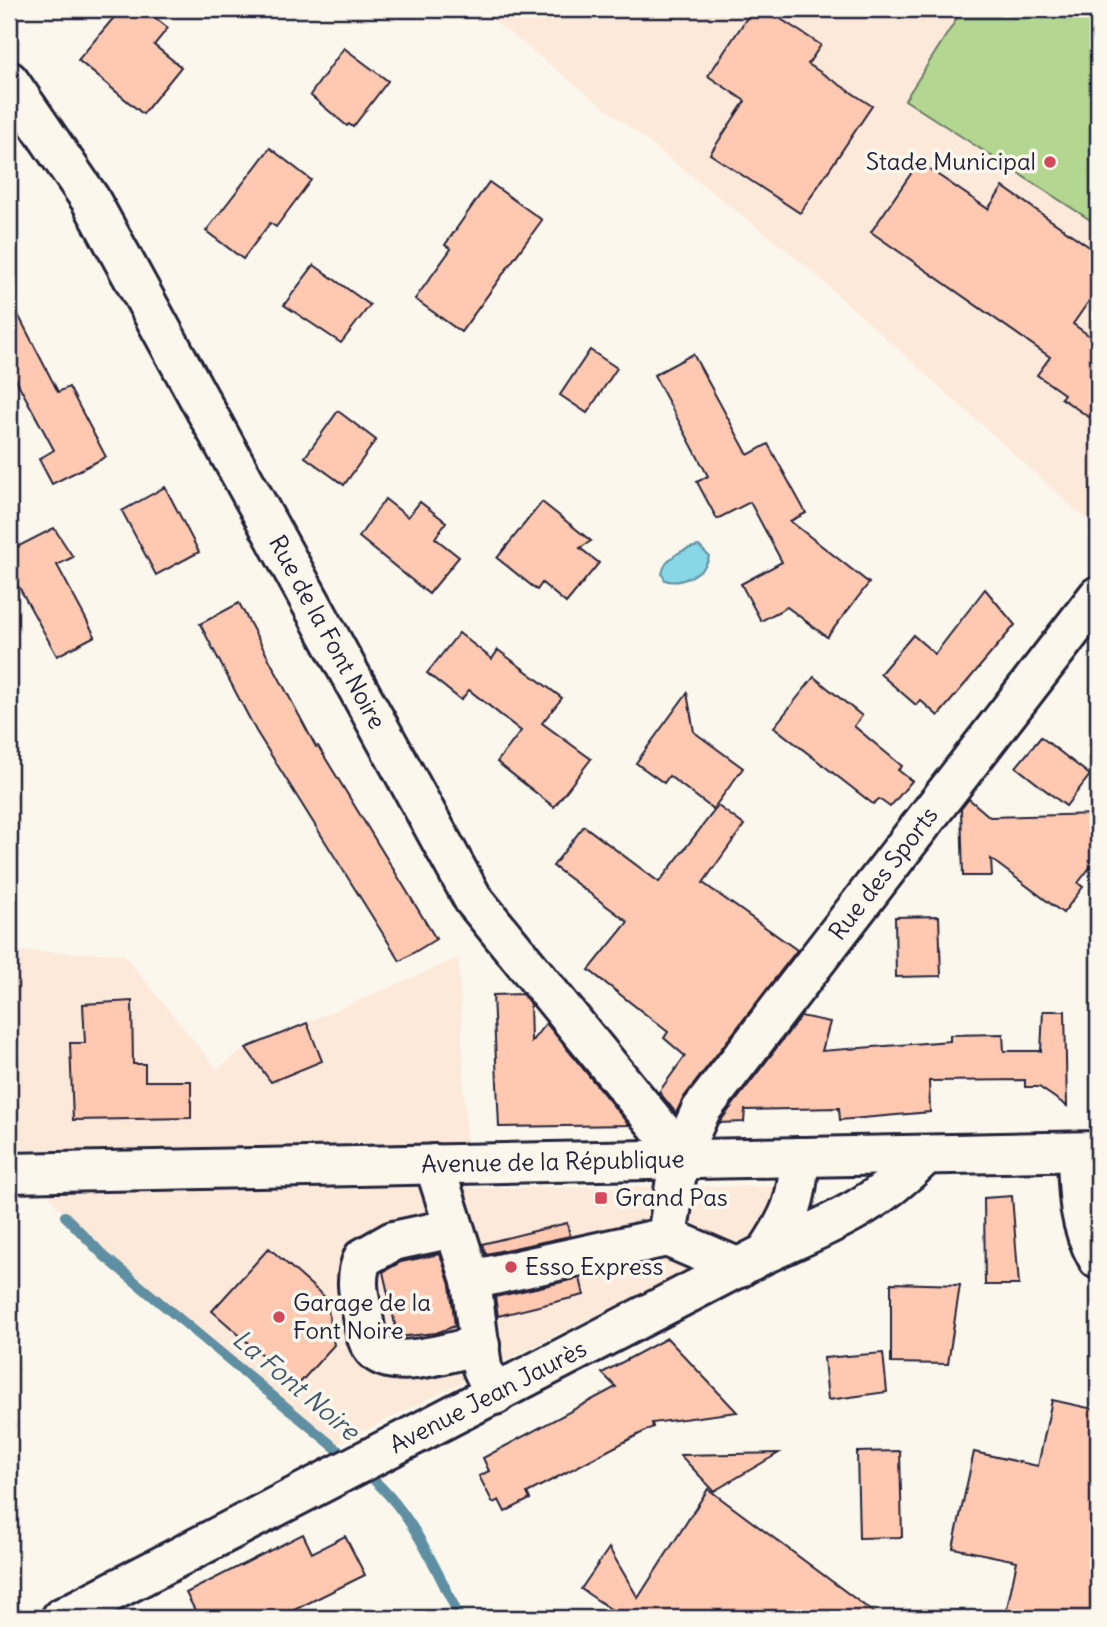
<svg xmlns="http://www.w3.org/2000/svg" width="1107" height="1627" font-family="Delius,sans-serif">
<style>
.built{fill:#fce9da}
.green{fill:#b3d791;stroke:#6a7c66;stroke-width:2}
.water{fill:#88d7e6;stroke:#5f8fa2;stroke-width:2}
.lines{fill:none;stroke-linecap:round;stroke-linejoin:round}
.stream{stroke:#5f8fa2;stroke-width:10}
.building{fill:#ffc9b1;stroke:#22223b;stroke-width:2}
.minor-casing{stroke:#22223b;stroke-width:44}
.major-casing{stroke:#22223b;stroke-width:44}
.minor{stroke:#fbf7ec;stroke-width:38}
.major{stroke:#fbf7ec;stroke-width:38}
.poi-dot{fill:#d1495b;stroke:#fbf7ec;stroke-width:2.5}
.labels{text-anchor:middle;stroke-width:7;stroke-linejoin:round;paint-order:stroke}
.poi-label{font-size:24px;fill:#22223b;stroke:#fbf7ec;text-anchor:start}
.street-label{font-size:24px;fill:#22223b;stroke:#fbf7ec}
.water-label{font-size:26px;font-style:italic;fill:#41586e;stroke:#fbf7ec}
</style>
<rect width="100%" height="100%" fill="#fbf7ec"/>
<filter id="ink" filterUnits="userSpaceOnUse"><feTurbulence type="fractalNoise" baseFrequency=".0143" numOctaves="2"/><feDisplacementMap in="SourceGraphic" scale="14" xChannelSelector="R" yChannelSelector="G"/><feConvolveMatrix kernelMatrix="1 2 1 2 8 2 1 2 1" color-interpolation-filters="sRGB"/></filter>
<g filter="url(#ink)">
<g class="built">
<path d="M479,9h484l-57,91 192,125v302l-7,-3 -287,-260z"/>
<path d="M9,951l114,3 94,115 29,-21 213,-90 9,230 308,-2 -2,27 -17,22 -425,212 -228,-191 -39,-40 -56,-72z"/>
</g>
<path class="green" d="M963,9h135v216l-193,-125z"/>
<path class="water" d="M699,546l10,10c-2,16 -29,30 -44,24l-3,-6c2,-16 22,-26 37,-28z"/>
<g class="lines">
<g class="stream">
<path d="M65,1216l39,40 246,204"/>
<path d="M362,1470c48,37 72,95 98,148"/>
</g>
</g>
<g class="building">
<path d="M121,9h23l24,19 -14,17 27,22 -38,47 -65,-54z"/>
<path d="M753,9h12l56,36 -13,19 64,42 -72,107 -90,-59 35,-53 -37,-25z"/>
<path d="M344,48l44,33 -35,46 -4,-3 -2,2 -37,-31z"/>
<path d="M270,148l41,32 -35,47 -6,-4 -27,36 -37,-28z"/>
<path d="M919,162l69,47 15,-22 95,66v35l-25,36 25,18v81l-37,-25 3,-4 -27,-19 13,-18 -179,-125z"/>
<path d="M489,182l53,38 -81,112 -46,-33 36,-50 -6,-4z"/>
<path d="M314,265l56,40 -29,38 -57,-38z"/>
<path d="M9,297l49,95 11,-5 37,70 -54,27 -13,-25 15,-9 -45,-83z"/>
<path d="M590,350l27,18 -30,45 -27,-18z"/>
<path d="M693,354l55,101 20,-11 38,69 -16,8 79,62 -42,54 -40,-30 -26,14 -20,-37 41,-22 -32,-60 -33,17 -20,-37 11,-6 -54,-101z"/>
<path d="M338,411l38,29 -32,45 -39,-28z"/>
<path d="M165,487l34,65 -43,23 -34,-64z"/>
<path d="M385,499l23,18 12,-15 26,20 -11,16 24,19 -30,37 -70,-57z"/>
<path d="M542,502l49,39 -11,7 19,15 -33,40 -24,-20 -5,7 -40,-32z"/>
<path d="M54,528l19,29 -16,8 38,71 -38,20 -38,-69 -10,-3v-33z"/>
<path d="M985,589l30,36 -77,91 -18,-16 -4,5 -36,-31 33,-39 22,19z"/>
<path d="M239,603l77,144 2,-1 118,193 -36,22 -144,-230 -56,-107z"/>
<path d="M459,633l33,26 6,-9 64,48 -20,25 49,36 -37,48 -57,-45 24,-31 -52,-41 -8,10 -34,-27z"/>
<path d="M814,677l48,39 -8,10 48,40 -4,4 14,11 -22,26 -11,-8 -6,5 -99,-77z"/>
<path d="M687,693l7,39 49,36 -30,41 -44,-33 -5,7 -28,-20z"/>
<path d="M1041,737l49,38 -24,31 -50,-39z"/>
<path d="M969,799l21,18 108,-3v43l-20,26 5,4 -20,26 -72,-54 1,17h-29l-2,-67z"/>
<path d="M718,806l26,19 -41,58 94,67 -113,147 -8,16 -17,-21 26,-36 -21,-18 4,-6 -79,-62 39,-48 -75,-56 31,-40 75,56z"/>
<path d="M939,916l2,60 -45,1 -1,-60z"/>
<path d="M522,994l8,9 1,39 15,-19 83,102 -130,2 -6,-132z"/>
<path d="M132,1001l1,63h12v17h46v37l-118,2 -3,-77h15l-2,-39z"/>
<path d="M1043,1011h22l2,95 -28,-19h-14v-7l-96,1 1,31 -90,8 -1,-12 -94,2 -1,12 -25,1 82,-107 29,6 -8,29 128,-10v-6l53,-1 1,17h37z"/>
<path d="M307,1023l15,38 -51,21 -25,-34z"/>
<path d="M1012,1196l7,89h-34l-1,-87z"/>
<path d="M567,1223l3,13 -84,18 -4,-10z"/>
<path d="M269,1248l57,50 8,47 -37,41 -85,-75z"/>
<path d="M440,1254l10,31 5,41 -19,7 -38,4 -15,-65 18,-10z"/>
<path d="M580,1278l4,17 -86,21 -3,-19z"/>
<path d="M891,1283l69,2 -12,79 -57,-1z"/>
<path d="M667,1338l70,74 -85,11 1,4 -126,66 3,6 -25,13 -6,-12 -6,3 -14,-27 10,-5 -6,-13 133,-71 -14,-14z"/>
<path d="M883,1353l4,39 -59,8 -4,-42z"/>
<path d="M1052,1400l46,10v188l-4,20h-89l12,-57 -64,-13 21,-96 64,14z"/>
<path d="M900,1451l2,86 -43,1 -2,-86z"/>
<path d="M779,1453l-65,38 -34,-36z"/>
<path d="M708,1489l173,129h-257l-43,-29 28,-41 29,50z"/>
<path d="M303,1534l9,19 33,-17 20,39 -87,43h-79l-13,-25z"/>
</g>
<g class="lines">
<defs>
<g id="minor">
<path id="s1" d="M9,81l81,118 383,700 189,232 17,28"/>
<path d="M1077,1152c1,40 1,72 21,107"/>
<path d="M434,1164l37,116 11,88 13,27"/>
<path d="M454,1228l-61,13 -30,17c-9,20 -4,38 0,58 2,12 3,27 12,35 21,20 78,0 105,-6"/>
<path d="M667,1237l72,31"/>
<path id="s2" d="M471,1280l196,-43 12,-78 22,-49 397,-514"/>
</g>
<g id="major">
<path id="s3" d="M9,1173l1089,-22"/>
<path d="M766,1253c24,-36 32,-52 33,-96"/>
<path id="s4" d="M61,1618l705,-365c67,-30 107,-45 160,-98"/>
</g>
</defs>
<use href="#minor" class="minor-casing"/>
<use href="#major" class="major-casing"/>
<use href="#minor" class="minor"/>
<use href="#major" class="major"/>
</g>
</g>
<g class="poi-dot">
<circle cx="1050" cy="162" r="7"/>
<rect x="594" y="1191" width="14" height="14" rx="3.5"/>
<circle cx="511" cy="1267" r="7"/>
<circle cx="279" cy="1317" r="7"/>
</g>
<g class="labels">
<g class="poi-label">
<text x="1036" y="170" text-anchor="end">Stade Municipal</text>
<text x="615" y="1206">Grand Pas</text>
<text x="525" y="1275">Esso Express</text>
<text x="293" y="1311">Garage de la<tspan x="293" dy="28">Font Noire</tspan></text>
</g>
<g class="street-label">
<text dy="8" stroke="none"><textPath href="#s1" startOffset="637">Rue de la Font Noire</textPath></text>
<text dy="8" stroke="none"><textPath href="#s2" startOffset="632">Rue des Sports</textPath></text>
<text dy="8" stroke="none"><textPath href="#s3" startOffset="544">Avenue de la République</textPath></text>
<text dy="8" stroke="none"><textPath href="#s4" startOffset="481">Avenue Jean Jaurès</textPath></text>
</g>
<g class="water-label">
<text transform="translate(296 1385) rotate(40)" y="9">La Font Noire</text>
</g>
</g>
<rect width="1107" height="1627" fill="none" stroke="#fbf7ec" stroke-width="35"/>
<rect x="18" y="18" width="1072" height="1592" fill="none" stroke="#22223b" stroke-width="2.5" filter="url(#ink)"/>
</svg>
